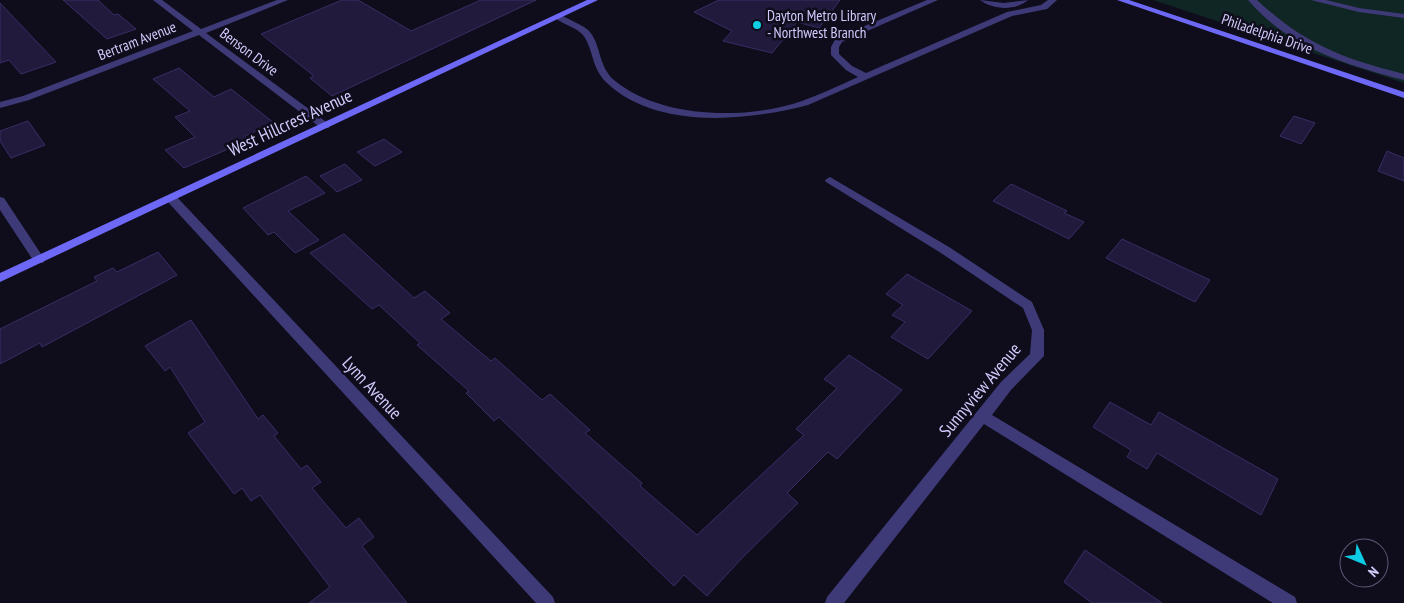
<svg xmlns="http://www.w3.org/2000/svg" width="1404" height="603" font-family="'PT Sans Narrow',sans-serif">
<style>
.green{fill:#102625}
.building{fill:#211a3c;stroke:#392d66}
.lines{fill:none;stroke-linecap:round;stroke-linejoin:round}
.lane{fill:#3e3a78;fill-rule:evenodd}
.street{fill:#3e3a78;fill-rule:evenodd}
.secondary{fill:#6e68f6;fill-rule:evenodd}
.poi-dot{fill:#0ecce4;stroke:#0f0d1c;stroke-width:2}
.labels{text-anchor:middle;stroke-width:5;stroke-linejoin:round;paint-order:stroke}
.far-poi-label{font-size:15px;fill:#d1cbfc;stroke:#0f0d1c;text-anchor:start}
.far-street-label{font-size:15px;fill:#d1cbfc;stroke:#0f0d1c}
.street-label{font-size:18px;fill:#d1cbfc;stroke:#0f0d1c}
</style>
<rect width="100%" height="100%" fill="#0f0d1c"/>
<path class="green" d="M1153,0h251v83z"/>
<g class="building">
<path d="M63,0h35l16,15 4,-1 18,15 -29,10z"/>
<path d="M342,0h16l53,31 70,-31h55l-204,96 -22,-18 4,-2 -53,-42z"/>
<path d="M719,0h121l-21,28 -22,-6 -25,31 -49,-12 9,-10 -38,-19z"/>
<path d="M0,3l56,59 -35,12 -12,-14 -9,3z"/>
<path d="M179,68l35,29 17,-8 43,34 -29,13 4,4 -65,28 -19,-18 30,-13 -20,-20 15,-6 -37,-32z"/>
<path d="M1294,116l21,7 -14,21 -21,-8z"/>
<path d="M28,121l17,24 -34,13 -11,-17v-10z"/>
<path d="M384,139l18,13 -27,14 -18,-14z"/>
<path d="M1387,151l17,7v23l-26,-10z"/>
<path d="M345,164l17,16 -25,12 -17,-16z"/>
<path d="M306,176l19,17 -37,18 31,29 -24,13 -21,-21 -6,3 -25,-27z"/>
<path d="M1011,184l56,27 -3,2 20,9 -15,17 -76,-38z"/>
<path d="M344,234l70,64 11,-7 25,22 -9,6 50,42 4,-3 47,42 8,-6 40,36 -5,3 57,50 -2,3 57,49 107,-100 -8,-6 41,-41 -13,-9 25,-24 53,35 -65,69 -9,-7 -41,41 11,10 -55,54 -36,39 -23,-21 -10,11 -175,-169 -5,4 -28,-28 3,-2 -52,-46 3,-2 -41,-38 -7,4 -62,-56z"/>
<path d="M1122,239l88,41 -15,22 -89,-44z"/>
<path d="M158,252l19,23 -135,72 -2,-4 -40,21v-35l97,-48 -3,-4 19,-9 4,4z"/>
<path d="M907,274l65,37 -44,48 -37,-22 14,-15 -13,-7 11,-10 -17,-11z"/>
<path d="M191,320l67,99 5,-4 15,18 -4,3 27,33 6,-4 14,17 -9,6 34,40 13,-10 15,19 -12,9 45,57h-98l21,-16 -70,-92 -9,6 -9,-13 -8,6 -46,-61 17,-11 -35,-55 -5,4 -20,-25z"/>
<path d="M1110,402l41,23 8,-13 119,67 -17,36 -104,-62 -10,16 -20,-12 4,-7 -38,-23z"/>
<path d="M1085,550l77,53h-70l-28,-21z"/>
</g>
<g class="lines">
<g class="lane">
<path d="M927,0h11l-96,42 -3,5v7l13,12 14,7 141,-61 34,-7 7,-5h9l-10,9 -35,7 -204,89c-61,16 -151,25 -201,-22 -16,-15 -13,-33 -24,-48 -7,-8 -21,-11 -29,-18l7,-2c8,5 20,9 27,15 13,12 10,37 26,50 46,39 133,40 188,21 19,-7 38,-16 56,-24l-12,-7 -15,-15v-8l5,-9z"/>
<path d="M980,0l24,3 24,-3c-12,11 -35,10 -48,0z"/>
<path d="M1248,0h9c47,44 86,59 147,74v6c-58,-15 -116,-33 -156,-80z"/>
<path d="M1311,0h15l33,8 45,6v4l-45,-6z"/>
<path d="M0,197l4,1 39,59 2,3 -2,3h-8l-35,-53z"/>
</g>
<g class="street">
<path d="M153,0h9l39,29 76,-29h11l-82,33 123,91v4h-8l-122,-93 -170,65 -29,8v-6l23,-6 170,-65z"/>
<path d="M830,177l119,70 83,55 12,28v26l-33,34 -19,25 303,182 2,6h-24l-289,-179 -140,179h-19l2,-6 174,-215 29,-28 2,-24 -9,-22 -82,-55 -115,-71 -1,-2z"/>
<path d="M171,194l4,1 378,402 2,6h-19l-369,-402 -1,-3z"/>
</g>
<g class="secondary">
<path d="M587,0h11l-598,282v-9z"/>
<path d="M1117,0h12l275,92v6z"/>
</g>
</g>
<circle class="poi-dot" cx="757" cy="25" r="5"/>
<g class="labels">
<g class="far-poi-label">
<text x="767" y="21">Dayton Metro Library<tspan x="767" dy="17">- Northwest Branch</tspan></text>
</g>
<g class="far-street-label">
<text transform="translate(1267 34) rotate(19)" y="5">Philadelphia Drive</text>
<text transform="translate(137 41) rotate(-21)" y="5">Bertram Avenue</text>
<text transform="translate(249 52) rotate(37)" y="5">Benson Drive</text>
</g>
<g class="street-label">
<text transform="translate(290 123) rotate(-25)" y="6">West Hillcrest Avenue</text>
<text transform="translate(372 388) rotate(47)" y="6">Lynn Avenue</text>
<text transform="translate(980 390) rotate(-50)" y="6">Sunnyview Avenue</text>
</g>
</g>
<g transform="translate(1364 563) rotate(134)"><circle r="24" fill="#0f0d1c" stroke="#5d5976"/>
<path d="M0-4L9 19L0 12L-9 19Z" fill="#0ecce4"/>
<text y="-8" font-size="14" font-weight="bold" text-anchor="middle" fill="#d1cbfc">N</text>
</g>
</svg>
